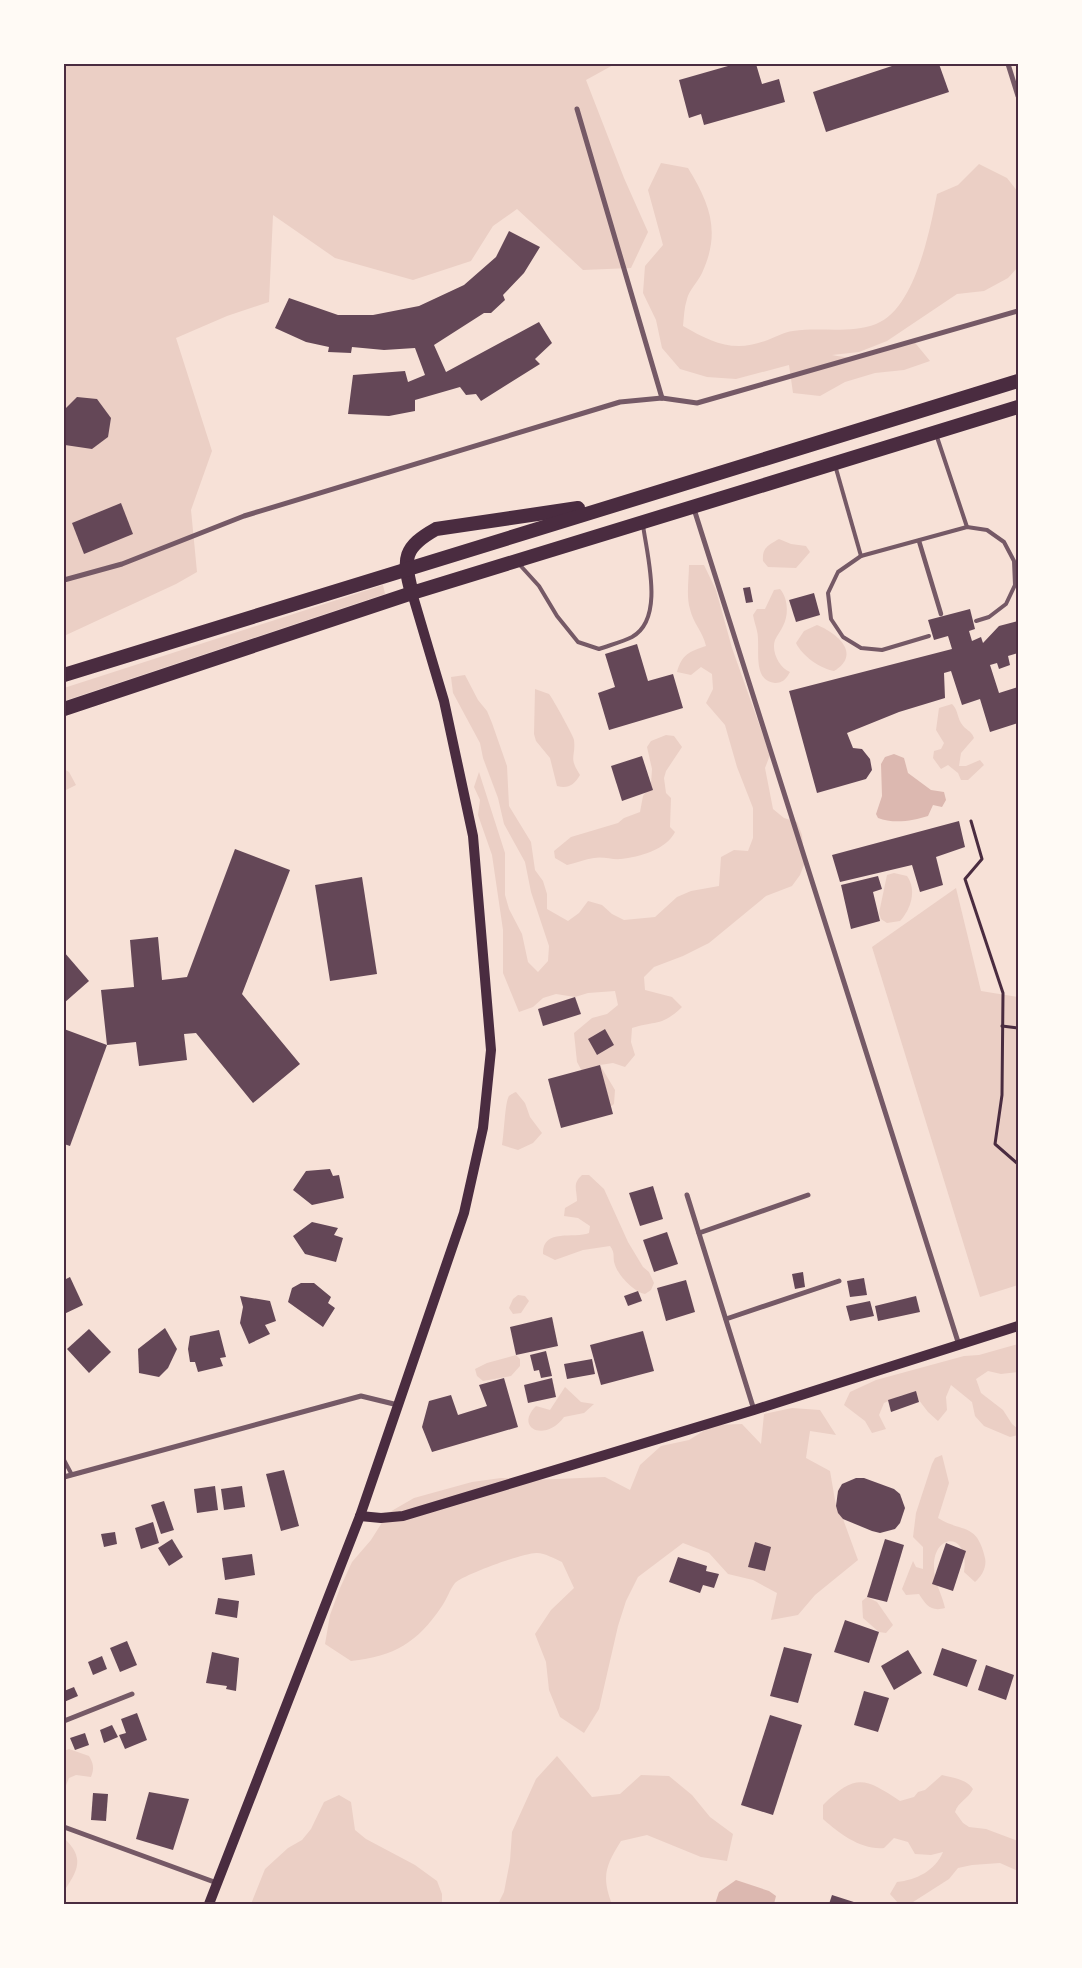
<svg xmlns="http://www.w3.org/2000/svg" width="1082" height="1968" font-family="'Noto Sans',sans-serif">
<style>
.green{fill:#ebcfc5}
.water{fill:#dcb8b0}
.building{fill:#644757}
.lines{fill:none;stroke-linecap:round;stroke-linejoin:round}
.path{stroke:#4a2c40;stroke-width:3}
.service{stroke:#755966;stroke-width:4}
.pedestrian{stroke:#755966;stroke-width:4.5}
.minor{stroke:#755966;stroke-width:5}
.secondary{stroke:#4a2c40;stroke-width:10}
.trunk{stroke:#4a2c40;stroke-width:14}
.neatline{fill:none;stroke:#4a2c40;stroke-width:2}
</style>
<rect width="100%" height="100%" fill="#f7e1d7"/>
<g class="green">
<path d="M64,64h551l-29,16 38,98 24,54 -17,36 -48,2 -66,-61 -24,17 -22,35 -58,19 -78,-22 -62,-43 -4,87 -42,14 -51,22 36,113 -21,59 6,62 -21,12 -112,52z"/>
<path d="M661,163l27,5c22,36 33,64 14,105 -4,9 -13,17 -15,26 -3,9 -3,18 -4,27 28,16 50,27 82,15 9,-3 19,-9 28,-10 28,-4 57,3 83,-7 39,-15 54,-94 61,-130l21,-9 21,-21 28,14 11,14v75l-10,11 -24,13 -27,3 -70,47 -28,11 -27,3c31,7 53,-2 80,-16l18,22 -26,9 -29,3 -30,9 -25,14 -27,-3 -4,-28 -53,14 -29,-2 -27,-8 -18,-21 -6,-28 -13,-27 2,-27 18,-21 -15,-55z"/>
<path d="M779,539l12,5 15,2 4,6 -14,16 -28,-1 -5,-6c-1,-13 5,-16 16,-22z"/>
<path d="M689,565h15l12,25 16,58 38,107 -5,13 8,41 11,9 13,4 5,13 3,27 -5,13 -8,11 -26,10 -57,47 -26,13 -29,11 -10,10 1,13 27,7 10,10c-21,20 -25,13 -50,21l-1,14 4,13 -10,12 -12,-4 -13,2 15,25 -1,14 -10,8 -27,-50 -3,-29 18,-15 15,-4 11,-9 -3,-14 -27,2 -13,4 -19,-3 -13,4 -10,9 -14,5 -16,-39v-43l-11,-75 -14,-40 2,-15 -6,-13 5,-15 26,81v42l4,14 13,25 6,28 10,10 10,-11 1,-15 -18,-54 -6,-30 -21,-38 -6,-26 -15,-40 -3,-15 -27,-50 -2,-16 14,-2 13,25 9,11 5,12 15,43 2,40 22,36 4,28 8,11 4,13v15l21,12 11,-8 9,-12 14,4 10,9 12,6 31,-3 22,-20 14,-6 28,-5 2,-29 13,-7 14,1 5,-13v-30l-16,-41 -12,-42 -19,-22 7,-14 -1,-15 -11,-7 -10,8 -14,-3c5,-18 12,-20 29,-26 -3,-14 -13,-23 -16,-37 -4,-13 -1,-31 -1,-44z"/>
<path d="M383,585l2,9 -321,107v-13z"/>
<path d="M780,589c8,9 9,26 3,37 -2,5 -6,9 -8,14 -4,11 4,28 15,32 -4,7 -7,11 -15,11 -24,-2 -14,-37 -18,-52 -1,-5 -3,-10 -4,-16l4,-6h8l9,-19z"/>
<path d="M817,625c20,8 45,29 17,46 -13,-2 -32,-15 -38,-28l8,-12z"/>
<path d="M535,689l14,5c4,5 25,43 25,46 2,18 -6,16 6,35 -6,10 -12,14 -23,11l-7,-28 -14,-17 -2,-7z"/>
<path d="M952,704c6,6 5,12 9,19 4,7 10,7 13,15l-13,15 -2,13h7l14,-6 4,5 -16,15h-7l-3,-7 -10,-8 -7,4 -8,-11 1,-7 7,-2 3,-6 -8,-13 3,-22z"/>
<path d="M666,735l8,1 8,11 -16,24 -2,7 2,15 5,5 -1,29 5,5c-9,18 -36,25 -54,27 -9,1 -18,-3 -27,-1 -9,1 -18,5 -27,7l-12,-7 -1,-7 17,-14 47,-14 6,-5 16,-6 3,-16 8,-12 1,-15 -5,-22 4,-6z"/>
<path d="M64,769l5,3 7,13 -12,6z"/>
<path d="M894,873l13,3c10,14 4,33 -7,45l-13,2 -6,-4 -2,-6 8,-38z"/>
<path d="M956,888l25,103 37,6v288l-38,12 -108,-350z"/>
<path d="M516,1092l9,11 5,14 12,16 -9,10 -15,7 -16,-5c2,-10 3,-44 7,-49 1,-1 6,-4 7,-4z"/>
<path d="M582,1175h7l15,14 24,53 15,25 6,5 5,11 -3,7 -6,4c-11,-2 -27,-19 -30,-29 -3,-8 1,-11 -5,-19l-27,4 -28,10 -12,-6c-1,-26 31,-15 46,-21l1,-7 -12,-8 -14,-2 1,-8 12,-7c0,-12 -5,-17 5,-26z"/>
<path d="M518,1295l7,1 4,5 -8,12 -8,1 -4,-6 4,-9z"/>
<path d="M1018,1344v28l-17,2 -13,-3 -12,8 5,14 22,17 9,14 6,5v6l-8,2 -26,-11 -9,-10 -3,-14 -21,-17 -5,12 1,13 -9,11 -10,-9 -13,-17h-13l-18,8 -5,12 7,14 -14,4 -7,-12 -21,-16 6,-13 26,-12 88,-24 15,-1z"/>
<path d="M516,1355l4,4v7l-9,10 -28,5 -6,-5 -2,-7 12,-6z"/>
<path d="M565,1387l16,15 13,2 -10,9 -20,4c-19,26 -50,11 -28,-11l14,4z"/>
<path d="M792,1408l28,2 16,25 -26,-4 -4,27 24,13 6,35 7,13 15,41 -43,35 -17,20 -27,5 6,-27 -24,-13 -25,-6 -19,-21 -26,-10 -45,34 -12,24 -8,25 -19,83 -15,24 -24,-16 -11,-27 -3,-28 -11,-28 16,-24 23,-22 -12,-26c-7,-3 -17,-9 -25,-9 -12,-1 -74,22 -82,30 -5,6 -8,16 -13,23 -25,37 -47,50 -91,55l-26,-17 5,-29 10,-27 12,-26 19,-22 17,-27 26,-15 58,-16 29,-4 30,2 74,-3 25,13 10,-25 21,-19 28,-6 24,-15 29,-1 19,20 3,-30z"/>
<path d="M942,1455l7,28 -11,35c24,15 39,4 47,40 2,9 -3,18 -10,24l-11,-10c6,-41 -31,-39 -30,-5 0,15 8,27 11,41 -14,4 -19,-3 -26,-14l-13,1 -4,-6 11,-28 3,6 7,2v-22l-10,-10 3,-24 16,-49 3,-6z"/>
<path d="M867,1597l10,5 16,23 -7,8 -7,-1 -16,-14 -1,-17z"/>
<path d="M69,1749l20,7c5,8 5,13 2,21l-15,-2 -7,3 -5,12v-39z"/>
<path d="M557,1756l35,41 28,-3 21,-19 28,1 23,19 18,22 23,17 -6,27 -26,-4 -54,-22 -26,6c-15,24 -20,35 -9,63h-114l6,-12 6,-31 2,-29 24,-53z"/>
<path d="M942,1775c12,3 24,4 31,14 -5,10 -15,13 -18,23l8,11 6,4 17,2 32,12v30l-18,-8 -28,2 -14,3 -9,11 -25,16 -11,7 -14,2 -9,-10 7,-12c19,-2 38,-11 46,-30l-12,3 -16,-1 -7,-12 -14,-4 -10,10c-23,2 -44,-14 -61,-29v-14c33,-32 42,-27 77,-4l14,-4 4,-5 7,-2z"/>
<path d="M339,1795l12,7 4,28 11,9 49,26 22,16 5,13v10h-191l14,-35 23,-21 14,-8 9,-11 13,-27z"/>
<path d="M64,1838c21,20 14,32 0,53z"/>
</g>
<g class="water">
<path d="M894,754l10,4 4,15 23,17 13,2 2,8 -4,7 -9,-2 -5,11c-15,5 -35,8 -50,2l-2,-4 6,-18 -1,-32 4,-7z"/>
<path d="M736,1880l33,11 7,5 -2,8h-59l4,-12z"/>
</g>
<g class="building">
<path d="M735,64h21l6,20 17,-5 6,23 -81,23 -3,-11 -12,4 -10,-38z"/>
<path d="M898,64h41l10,28 -123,40 -13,-40z"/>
<path d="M509,231l31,16 -16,26 -21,22 2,5 -14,13h-7l-50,32 12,27 93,-50 13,21 -17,16 5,5 -59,37 -5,-7 -10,1 -6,-8 -45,13v11l-26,5 -41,-2 5,-39 52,-4 3,11 17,-7 -10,-27 -31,2 -32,-3 -1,6 -23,-1 1,-5 -23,-5 -31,-14 14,-30 49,17h35l46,-9 45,-21 32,-28z"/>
<path d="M77,397l20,2 14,19 -3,19 -16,12 -27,-4 -1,-3v-32z"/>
<path d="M121,503l12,31 -49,20 -12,-31z"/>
<path d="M750,587l3,15 -7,1 -3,-15z"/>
<path d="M814,593l6,22 -24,7 -7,-22z"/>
<path d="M970,609l5,20 -6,2 3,10 9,-4 2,6 16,-17 19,-5v32l-10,3 2,9 -11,4 -2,-6 -7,2 9,28 19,-6v36l-28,9 -10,-33 -18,6 -11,-34 -7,2 1,25 -46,14 -52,21 6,15 9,1 8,10 2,11 -6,9 -49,14 -28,-102 163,-42 -4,-13 -14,4 -6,-20z"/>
<path d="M637,644l11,37 25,-7 10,34 -74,22 -11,-37 17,-6 -10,-33z"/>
<path d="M642,756l11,34 -31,11 -11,-35z"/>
<path d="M959,821l6,26 -29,10 7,28 -23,7 -8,-27 -72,17 -8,-27z"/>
<path d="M235,849l55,21 -48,124 58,70 -47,39 -57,-70 -12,1 3,26 -48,6 -3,-24 -29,3 -6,-55 33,-3 -4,-47 28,-3 4,43 25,-3z"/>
<path d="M878,876l4,13 -9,3 7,29 -29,8 -10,-44z"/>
<path d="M362,877l15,97 -47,7 -15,-96z"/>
<path d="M64,952l25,29 -25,22z"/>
<path d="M575,997l6,17 -38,12 -5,-17z"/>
<path d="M64,1029l43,16 -37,101 -6,-2z"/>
<path d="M605,1029l9,16 -17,10 -9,-16z"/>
<path d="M600,1065l13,49 -52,14 -13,-49z"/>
<path d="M330,1169l3,7 6,-1 5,23 -32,7 -19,-15 13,-19z"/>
<path d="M653,1186l10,33 -23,7 -11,-33z"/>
<path d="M312,1222l26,6 -4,7 9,3 -7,24 -31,-8 -12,-18z"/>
<path d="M667,1232l11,32 -24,8 -11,-32z"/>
<path d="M803,1272l2,15 -10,2 -3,-15z"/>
<path d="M70,1277l13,28 -19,9v-34z"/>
<path d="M864,1278l3,17 -17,2 -3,-16z"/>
<path d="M686,1280l9,32 -29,9 -9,-33z"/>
<path d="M301,1283h13l17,14 -3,6 7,5 -12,19 -35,-25 4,-14z"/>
<path d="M638,1291l4,10 -14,5 -4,-10z"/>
<path d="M240,1296l30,5 6,20 -11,4 5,9 -21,10 -9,-21 3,-16z"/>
<path d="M916,1296l4,16 -42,9 -3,-15z"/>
<path d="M870,1301l4,15 -24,5 -4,-15z"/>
<path d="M552,1317l6,29 -42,9 -6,-28z"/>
<path d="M165,1328l12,21 -9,19 -9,9 -20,-4 -1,-24z"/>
<path d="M89,1329l22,23 -22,21 -22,-24z"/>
<path d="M219,1330l7,27 -6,1 3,8 -25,6 -3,-10h-5l-2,-13 2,-13z"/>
<path d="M643,1331l11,40 -53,14 -11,-40z"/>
<path d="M546,1351l6,25 -11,2 -2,-8 -5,1 -4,-16z"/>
<path d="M592,1359l3,15 -28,5 -3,-15z"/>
<path d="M504,1378l14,49 -86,25 -10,-25 7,-26 22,-6 7,20 29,-9 -8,-21z"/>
<path d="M552,1378l4,19 -28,6 -4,-18z"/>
<path d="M916,1391l3,11 -28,10 -3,-12z"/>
<path d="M284,1470l15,56 -18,5 -15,-57z"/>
<path d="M856,1478h8l30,11 6,5 5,14 -5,15 -5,6 -15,4 -8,-2 -29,-12 -5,-6 -2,-7 2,-15 4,-7z"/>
<path d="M215,1486l3,24 -21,3 -3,-24z"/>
<path d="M242,1486l3,21 -21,3 -3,-21z"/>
<path d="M164,1501l10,29 -13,4 -10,-29z"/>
<path d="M153,1522l6,21 -18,6 -6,-21z"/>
<path d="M115,1532l2,12 -13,3 -3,-13z"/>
<path d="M172,1539l11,18 -14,9 -11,-18z"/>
<path d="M885,1539l19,6 -17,57 -20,-5z"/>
<path d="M755,1542l16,5 -6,24 -17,-4z"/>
<path d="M946,1543l20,8 -13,40 -21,-7z"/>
<path d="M252,1554l3,21 -30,5 -3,-22z"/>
<path d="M678,1557l29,9 -1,5 13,3 -5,14 -11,-3 -3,8 -31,-11z"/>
<path d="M218,1598l21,3 -2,17 -22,-4z"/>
<path d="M845,1620l34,12 -10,31 -35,-11z"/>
<path d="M127,1641l10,24 -17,7 -10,-24z"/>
<path d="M784,1647l28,7 -14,49 -28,-7z"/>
<path d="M942,1648l35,12 -10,27 -34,-12z"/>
<path d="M908,1650l14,23 -28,17 -13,-24z"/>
<path d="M212,1652l27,6 -3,33 -10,-2 1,-3 -21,-3z"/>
<path d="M102,1656l5,13 -14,6 -5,-13z"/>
<path d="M986,1665l28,10 -8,25 -28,-10z"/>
<path d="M74,1687l4,9 -14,6v-11z"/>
<path d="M864,1691l25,7 -11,34 -24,-7z"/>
<path d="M137,1713l10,27 -22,9 -6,-14 7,-2 -5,-14z"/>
<path d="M770,1715l32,10 -29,90 -32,-10z"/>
<path d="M112,1725l6,12 -14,6 -4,-13z"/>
<path d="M85,1733l4,12 -14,5 -5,-12z"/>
<path d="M149,1792l40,7 -16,51 -37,-11z"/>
<path d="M93,1793l15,1 -2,27 -15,-1z"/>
<path d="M832,1895l28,9h-31z"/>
</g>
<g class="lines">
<g class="path">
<path d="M971,821l11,38 -17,20 38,114 -1,102 -7,49 23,20"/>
<path d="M1002,1026l16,2"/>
</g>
<g class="service">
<path d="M936,434l31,93"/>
<path d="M835,465l26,91"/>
<path d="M519,564l20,22 18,30 21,26 21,7c11,-4 23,-7 33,-12 33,-18 15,-81 11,-112"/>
<path d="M929,636l-47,14 -21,-2 -18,-11 -12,-18 -3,-26 10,-21 23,-16 106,-29 20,3 17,12 10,19 1,24 -9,19 -17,13 -13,4"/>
<path d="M64,1460l8,15"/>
</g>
<path class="pedestrian" d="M919,541l22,73"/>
<g class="minor">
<path d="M1008,64l10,32"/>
<path d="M577,109l85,289"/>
<path d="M694,509l265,836"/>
<path d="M64,580l58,-16 122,-48 376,-114 42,-4 35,5 321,-92"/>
<path d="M687,1195l67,215"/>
<path d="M699,1233l109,-38"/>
<path d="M726,1319l113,-38"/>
<path d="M64,1477l297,-81 37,9"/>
<path d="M64,1721l68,-27"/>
<path d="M64,1827l153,56"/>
</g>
<g class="secondary">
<path d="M360,1516l21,2 22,-2 351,-106 264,-84"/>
<path d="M209,1904l151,-388 104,-303 19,-85 8,-78 -18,-214 -29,-135 -32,-108"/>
</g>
<g class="trunk">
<path d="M412,593c-10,-35 -8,-46 24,-64l142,-21"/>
<path d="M64,675l954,-294"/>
<path d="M64,709l348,-116 606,-186"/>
</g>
</g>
<rect width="1082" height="1968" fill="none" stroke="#fffaf5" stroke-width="130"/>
<rect x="65" y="65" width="952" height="1838" class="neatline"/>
</svg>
